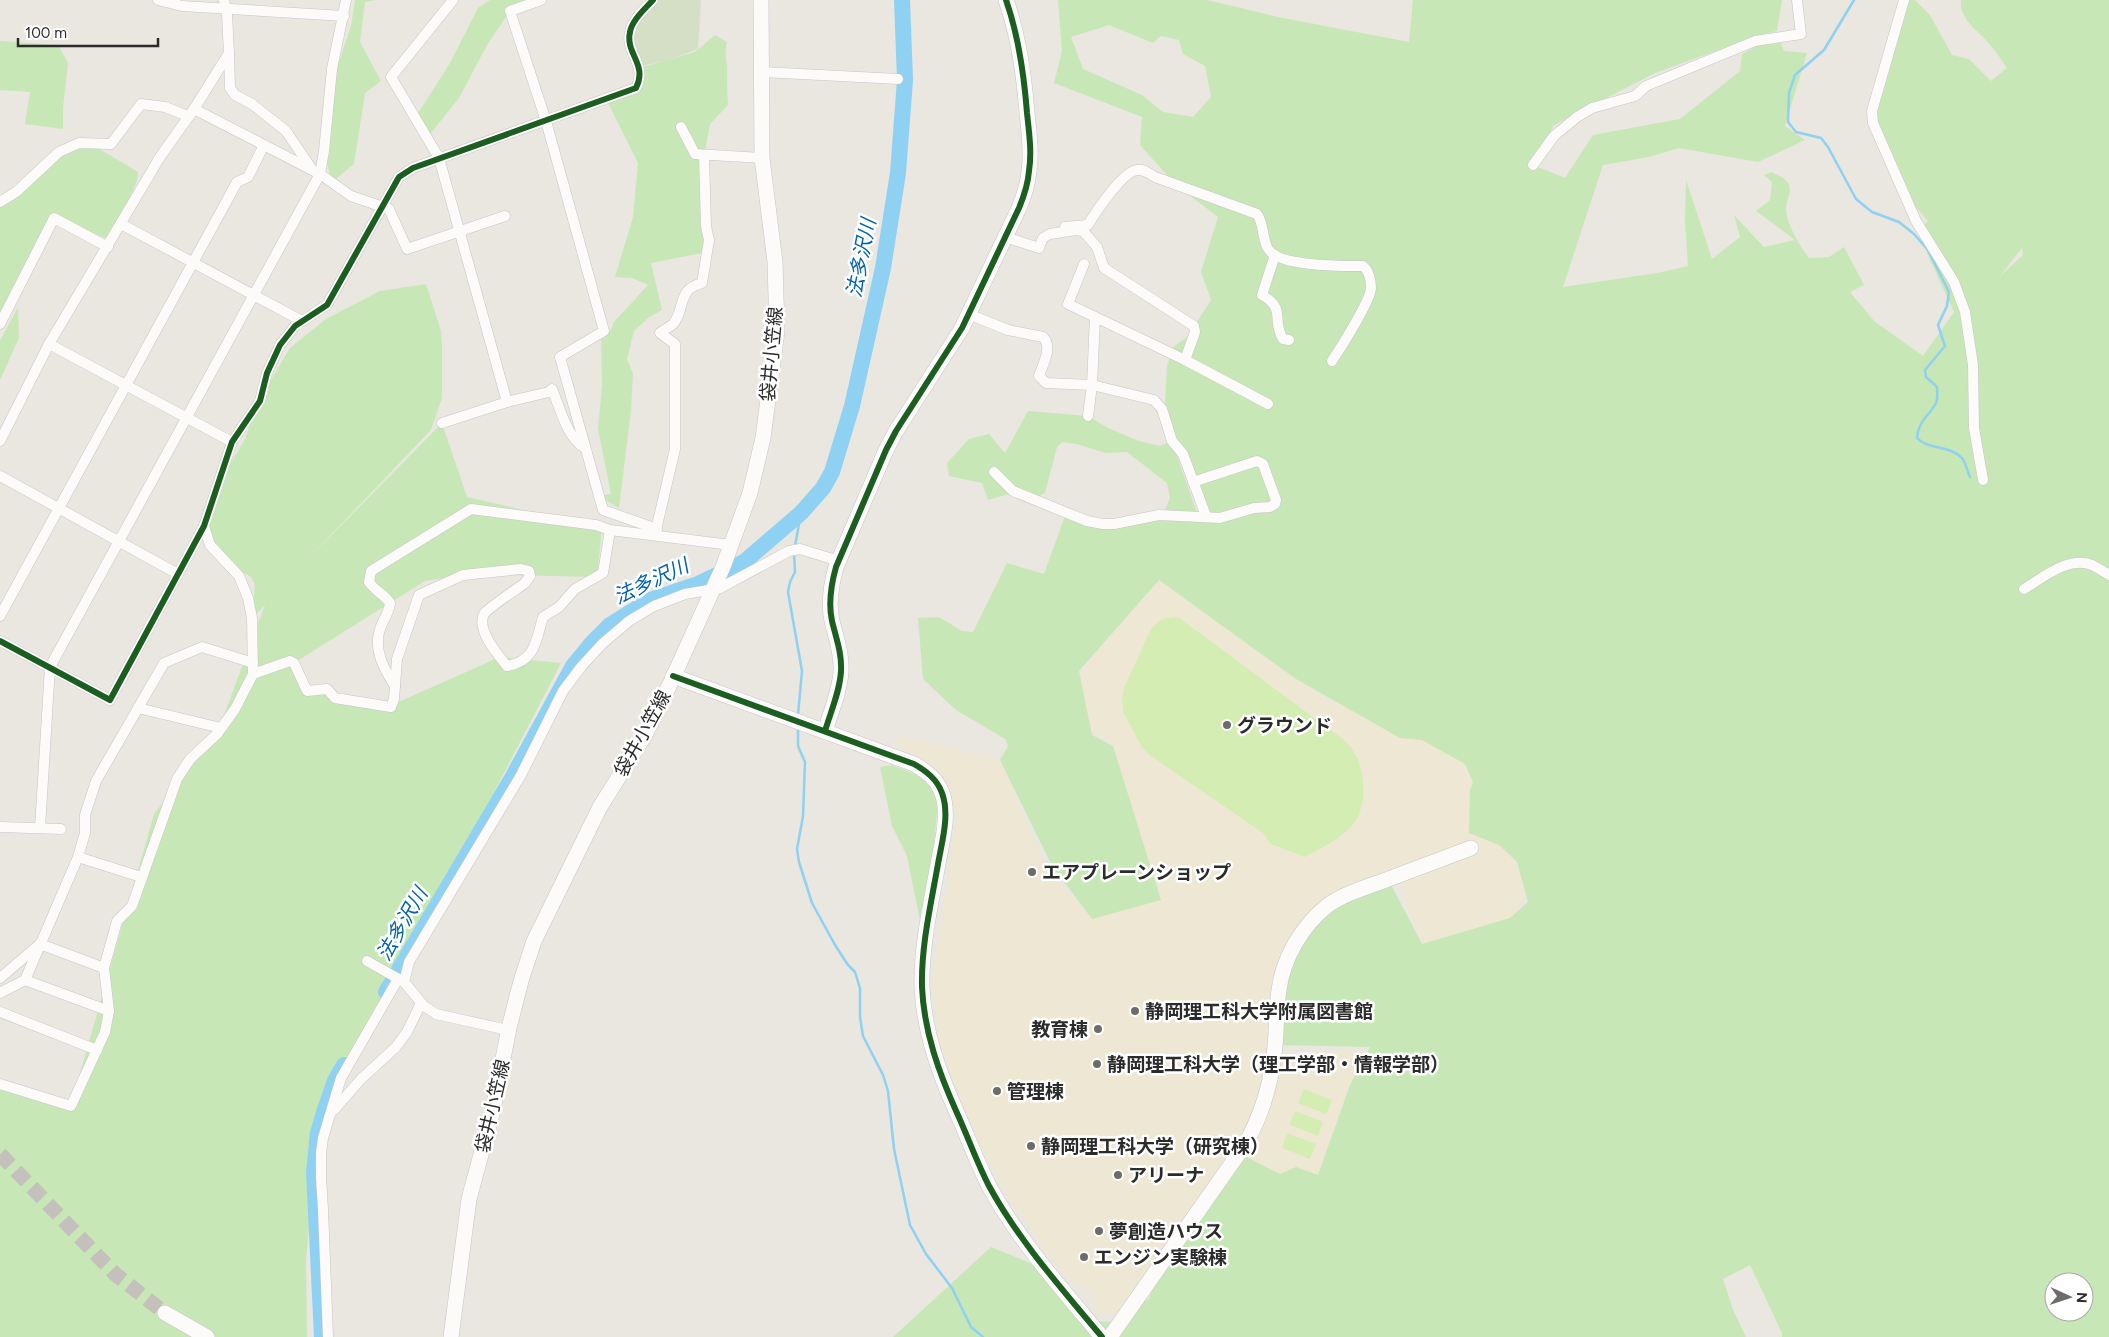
<svg xmlns="http://www.w3.org/2000/svg" width="2109" height="1337" font-family="Figtree,'Noto Sans JP',sans-serif">
<style>
.education{fill:#eee7d4}
.green{fill:#c7e8b6;fill-rule:evenodd}
.cemetery{fill:#d4dfc6}
.pitch{fill:#d3edb3}
.lines{fill:none;stroke-linecap:round;stroke-linejoin:round}
.stream{stroke:#8ed1f2;stroke-width:2.5}
.river{stroke:#8ed1f2;stroke-width:16}
.secondary-tunnel{stroke:#c4c1bc;stroke-width:15;stroke-dasharray:15 8;stroke-linecap:butt}
.street-casing{stroke:#c7c5c6;stroke-width:11}
.secondary-casing{stroke:#c7c5c6;stroke-width:16}
.street{stroke:#fcfbfa;stroke-width:10}
.secondary{stroke:#fcfbfa;stroke-width:15}
.cycleway-casing{stroke:#fff;stroke-width:9}
.cycleway{stroke:#1b5e20;stroke-width:6}
.poi-dot{fill:#6e6c6a;stroke:#fff;stroke-width:2}
.labels{text-anchor:middle;stroke-width:5;stroke-linejoin:round;paint-order:stroke}
.street-label{font-size:19px;fill:#2b2b2b;stroke:#fff}
.poi-label{font-size:19px;font-weight:bold;fill:#2b2b2b;stroke:#fff;text-anchor:start}
.water-label{font-size:20px;font-style:italic;fill:#0264a8;stroke:#fff}
</style>
<rect width="100%" height="100%" fill="#eae6e0"/>
<path class="education" d="M1159,580l171,123 35,-46 100,107 8,18 -3,8 -1,43 30,12 18,17 9,34 -15,22 -89,26 -27,-75 -67,29 -22,18 -20,29 -10,22 -5,26 -4,68 43,1 1,-10h51l-45,123 -21,-8 -16,7 -133,99 -30,40 -21,1 -2,-22 -27,-13 -50,-68 -34,-60 -27,-63 -16,-44 -8,-60 25,-166 -7,-30 -9,-16 -42,-25 -3,-12 104,25 45,107 47,52 69,-19 -51,-161 -18,-3 -12,-57 3,-9 60,-89z"/>
<g class="green">
<path d="M355,0h20l-10,2 -5,40 21,39 -16,12 -11,71 -22,18 -8,-31 7,-65 20,-60z"/>
<path d="M490,0h51l-31,11 -23,34 -28,53 -32,40 -12,-20 35,-55 28,-55z"/>
<path d="M1058,0h149l71,17 131,25 4,-42h369l-5,31 -23,6 -99,36 -101,52 -21,40 32,13 28,-43 87,-16 60,-48 2,-17 17,-9 21,-4 4,10 23,2 -22,73 20,14 -47,22 -79,-14 -30,9 -46,8 -40,122 94,-14 31,-7 -3,-46 1,-40 26,79 28,-22 -6,-22 30,32 31,-7 -39,-29 14,-11 2,-18 -8,-7 7,-3c6,3 16,6 18,13 3,9 -3,15 -3,23 0,16 14,38 23,50l20,-1 15,-10 20,38 -14,7 24,29 49,35 31,-44 -37,-81 11,-10 -14,-16 -41,-82 31,-123h11l15,15 22,40 17,4 22,22 16,-13c-7,-10 -14,-21 -22,-29 -11,-11 -26,-22 -24,-39h148v1337h-327v-4l-32,-68 -27,14 10,31 13,27h-853l98,-90 56,23 48,51 15,1 13,-10 26,-13 12,-34 78,-112 41,21 16,-7 22,8 32,-90 20,-38 -95,-2 8,-74 33,-55 72,-37 34,65 88,-26 18,-16 -11,-40 -18,-17 -30,-12 1,-43 3,-8 -8,-18 -43,-24 -22,-2 -104,-59 -137,-99 -80,91 13,64 21,11 48,154 -69,19 -40,-53 -52,-106 8,-14 -3,-7 -49,-29 -33,-31 -5,-61 21,-1 23,14 11,1 34,-69 37,11 22,-61 37,11 60,-9 7,-17 -3,-15 -40,-31 -22,1 -28,-9 -15,-2 -5,5 -12,46 -11,6 -25,-5 -21,6 -6,-17 -33,-7 -2,-13 22,-24 20,-5 16,19 23,-42 60,5 20,12 31,13 21,5 12,-5 26,75h8l-44,-107 3,-6 2,-36 5,-19 16,-12 23,-36 -10,-28 17,-55 -42,-32 -36,-40 2,-28 -88,-34 8,-32zM1109,25l44,18 8,-7 18,4 4,14 22,12 6,31 -18,20 -30,-5 -21,-17 -59,-26 -12,-32zM2022,248l1,7 -23,21zM2054,1282h30v30h-30z"/>
<path d="M715,35l12,7c-3,14 0,16 0,27 0,13 0,24 1,36l-18,19 -6,31 3,97 -56,11 11,47 -14,8 -14,13 -7,28 6,15 -2,36 -12,98 -20,-12 12,-2 -13,-65 4,-43 -1,-53 7,11 -5,-11 7,-1 4,-10 34,-37 -16,-7 -17,-1 18,-60 5,-54 -32,-64 30,-11 3,-20 56,-16z"/>
<path d="M0,41l58,4 10,18 -5,45v21l-38,-5 5,-32 -30,-2z"/>
<path d="M91,144l47,28 -1,9 -26,59 -52,-19 -59,94v-113l59,-50z"/>
<path d="M426,284l15,47 1,14v53l-11,32 -123,129 134,-136 25,74 135,31 -5,49 -128,-3 -44,7 -131,82 13,28 78,17 115,-51 61,6 -134,259 -86,156 -26,85 -9,97 1,77h-307v-256l71,24 83,-291 63,-80 48,-129 -13,13 3,-33 -4,-8 -24,-14 -17,-18 -3,-27 12,-36 25,-41 18,-46 28,-47 36,-29 54,-28z"/>
<path d="M18,307l1,31 -19,42v-39z"/>
<path d="M892,765l27,11 13,12 6,15 -8,81 -9,41 -14,-69 -15,-30 -12,-59z"/>
</g>
<path class="cemetery" d="M653,0h48l-3,49 -30,11 -27,6 -10,-21 3,-23z"/>
<g class="pitch">
<path d="M1178,617l166,123c3,4 8,7 10,12 11,18 13,50 2,68 -10,17 -34,27 -51,37l-34,-13 -8,-11 -112,-77 -10,-10 -18,-35 -1,-10 2,-13 27,-59c8,-10 14,-11 27,-12z"/>
<path d="M1304,1089l28,11 -6,14 -28,-11z"/>
<path d="M1295,1111l28,11 -5,14 -28,-11z"/>
<path d="M1287,1133l29,11 -6,15 -28,-11z"/>
</g>
<g class="lines">
<g class="stream">
<path d="M1854,0l-30,50 -29,25 -6,18 -1,29 8,10 25,6 7,9 28,52 16,13 27,10 15,12 14,16 21,42 -2,14 -9,19 7,21 -20,24 1,7 11,10c0,5 1,12 -1,16 -7,13 -18,18 -19,35 11,12 33,7 45,20 4,5 5,13 8,19"/>
<path d="M795,546l6,-33"/>
<path d="M794,554l1,18 -5,10 -2,10 14,79 -4,44"/>
<path d="M798,728v18l7,16 -2,54 -6,33 2,13 13,41 23,42 13,20 7,7 5,16v29l3,19 20,39 5,16 6,58 16,76 16,29 26,34 19,39 12,10"/>
</g>
<g class="river">
<path d="M386,992l126,-214 61,-112 18,-22 19,-19 40,-25 48,-16 46,-22 57,-49 22,-25 9,-16 20,-66 31,-138 15,-95 7,-93 -3,-80"/>
<path d="M322,1337l-8,-165 4,-39 7,-24 10,-28 9,-16"/>
</g>
<path class="secondary-tunnel" d="M0,1154l115,120 50,39"/>
<defs>
<g id="street">
<path d="M158,0l24,6 162,10"/>
<path d="M453,0l-62,77 48,81 68,244"/>
<path d="M541,0l-31,11 36,110 58,210 -44,26 43,153 54,19"/>
<path d="M1904,0l-32,111 1,12 43,98 38,61 11,30 8,53 1,63 9,52"/>
<path d="M229,54l1,34 5,7 17,9 34,27 25,37"/>
<path d="M761,72l137,7"/>
<path d="M194,109l126,65 31,22 38,13 18,40 98,-33"/>
<path d="M681,127l14,27 67,4"/>
<path d="M1533,165l21,-29 23,-19 15,-9 43,-12 11,-10 109,-45 46,-7 -4,-34"/>
<path d="M0,202l16,-10 43,-40 20,-9 32,1 30,-40 24,3 23,9"/>
<path d="M121,224l181,97"/>
<path d="M1064,231l1,-4 23,-2c7,-12 35,-54 49,-55 7,-1 12,3 18,7l102,37c7,10 5,22 10,33 8,20 77,19 96,19 6,5 8,15 8,22 0,12 -31,61 -39,73"/>
<path d="M1005,237l34,11 4,-10 7,-4 26,-4 7,1 14,16 7,21 90,58 1,6 -10,28"/>
<path d="M1275,255l-13,40c25,14 9,26 21,44l6,1"/>
<path d="M1084,264l-16,40 117,56 83,44"/>
<path d="M968,314l40,16 35,7c10,10 0,27 -4,39l7,7 46,2 62,15 8,9 10,32 11,13 23,62"/>
<path d="M0,324l54,-106 54,29"/>
<path d="M49,344l183,98"/>
<path d="M1088,416l4,-31 3,-68"/>
<path d="M442,423l65,-21 42,-10 3,-3c8,19 15,49 33,59"/>
<path d="M0,441l49,-97 111,-187 34,-48 35,-56 -2,-39 -3,-14"/>
<path d="M994,472l19,19 74,30 16,3h11l45,-9 61,3 34,-10 16,-1 5,-3 1,-4 -13,-36 -6,-3 -64,21"/>
<path d="M0,476l178,98"/>
<path d="M655,534l20,-85v-105l-15,-11c4,-4 9,-5 13,-9 13,-15 3,-34 29,-41l7,-43 -3,-14 -2,-71"/>
<path d="M2024,589c20,-12 44,-33 68,-24 6,3 12,7 17,10"/>
<path d="M0,616l237,-434 11,-5 16,-32"/>
<path d="M0,641l110,59 94,-174 28,-84 28,-41 7,-28 13,-28 15,-19 32,-21 72,-128 14,-9 223,-80c12,-24 -11,-34 -6,-56 2,-12 15,-23 23,-32"/>
<path d="M253,674l37,-13 4,2 13,28 20,-2 8,9 56,9 3,-8 3,-40 22,-64 44,-20 58,-6 8,2 1,5 -5,7c-8,6 -36,24 -41,31 -8,16 14,41 23,52 29,-5 29,-26 36,-49l16,-10 16,-18 28,-16 7,-43"/>
<path d="M395,686c-11,-17 -22,-36 -15,-57 3,-9 9,-16 10,-26 -6,-9 -15,-12 -21,-21l2,-11 100,-62 125,16 14,5 121,15"/>
<path d="M138,708l83,20"/>
<path d="M0,827l61,2"/>
<path d="M40,828l10,-161 270,-493 4,-23 8,-82 14,-69"/>
<path d="M78,857l63,20"/>
<path d="M367,961l37,21 20,24 12,8 72,16"/>
<path d="M0,978l40,-34 64,24"/>
<path d="M25,980l84,31"/>
<path d="M404,982l5,-20 112,-187 42,-84 18,-24 21,-23 27,-23 25,-15 31,-12 35,-6 69,-37 11,-2 39,12"/>
<path d="M0,993l25,-13 53,-123 7,-24v-18l11,-34 68,-118 38,-16 51,16"/>
<path d="M0,1012l97,38"/>
<path d="M0,1084l71,22 34,-74 4,-21 -5,-43 13,-47 15,-15 45,-127 13,-20 27,-25 18,-25 18,-35 -1,-56 -4,-20 -9,-22 -29,-31 -6,-19"/>
<path d="M334,1110l27,-31 35,-32 11,-15 14,-29"/>
<path d="M328,1337l-5,-128 -2,-31v-25l2,-15 18,-60 57,-99"/>
</g>
<g id="secondary">
<path d="M673,676l241,88c12,7 23,15 28,29 8,22 0,48 -4,71 -7,40 -17,82 -16,123 2,45 17,86 35,126 11,24 20,50 32,73 30,55 73,103 113,151"/>
<path d="M825,731c6,-20 15,-40 16,-60 1,-18 -5,-33 -9,-50 -4,-18 -1,-36 4,-54l50,-117 10,-19 66,-103 57,-120c5,-12 9,-24 10,-37 3,-19 0,-39 -2,-58 -3,-39 -8,-76 -21,-113"/>
<path d="M165,1313l42,24"/>
<path d="M451,1337l18,-138 24,-89 16,-82 12,-47 13,-40 66,-134 45,-72 26,-53 52,-115 27,-74 13,-55 14,-107 -2,-69 -13,-104 -1,-158"/>
<path d="M1110,1337l136,-194c17,-31 26,-61 29,-97 2,-19 1,-38 4,-56 4,-32 23,-64 48,-84 16,-12 40,-19 59,-26 28,-11 56,-21 85,-32"/>
</g>
</defs>
<use href="#street" class="street-casing"/>
<use href="#secondary" class="secondary-casing"/>
<use href="#street" class="street"/>
<use href="#secondary" class="secondary"/>
<defs>
<g id="cycleway">
<path d="M0,641l110,59 94,-174 28,-84 28,-41 7,-28 13,-28 15,-19 32,-21 72,-128 14,-9 223,-80c12,-24 -11,-34 -6,-56 2,-12 15,-23 23,-32"/>
<path d="M673,676l241,88c12,7 23,15 28,29 8,22 0,48 -4,71 -7,40 -17,82 -16,123 2,45 17,86 35,126 11,24 20,50 32,73 30,55 73,103 113,151"/>
<path d="M825,731c6,-20 15,-40 16,-60 1,-18 -5,-33 -9,-50 -4,-18 -1,-36 4,-54l50,-117 10,-19 66,-103 57,-120c5,-12 9,-24 10,-37 3,-19 0,-39 -2,-58 -3,-39 -8,-76 -21,-113"/>
</g>
</defs>
<use href="#cycleway" class="cycleway-casing"/>
<use href="#cycleway" class="cycleway"/>
</g>
<g class="poi-dot">
<circle cx="1227" cy="725" r="5"/>
<circle cx="1032" cy="872" r="5"/>
<circle cx="1135" cy="1011" r="5"/>
<circle cx="1098" cy="1029" r="5"/>
<circle cx="1097" cy="1064" r="5"/>
<circle cx="997" cy="1091" r="5"/>
<circle cx="1031" cy="1146" r="5"/>
<circle cx="1118" cy="1175" r="5"/>
<circle cx="1099" cy="1231" r="5"/>
<circle cx="1084" cy="1257" r="5"/>
</g>
<g class="labels">
<g class="street-label">
<text transform="translate(771 354) rotate(-85)" y="7">袋井小笠線</text>
<text transform="translate(642 733) rotate(-61)" y="7">袋井小笠線</text>
<text transform="translate(492 1106) rotate(-77)" y="7">袋井小笠線</text>
</g>
<g class="poi-label">
<text x="1237" y="732">グラウンド</text>
<text x="1042" y="879">エアプレーンショップ</text>
<text x="1145" y="1018">静岡理工科大学附属図書館</text>
<text x="1088" y="1036" text-anchor="end">教育棟</text>
<text x="1107" y="1071">静岡理工科大学（理工学部・情報学部）</text>
<text x="1007" y="1098">管理棟</text>
<text x="1041" y="1153">静岡理工科大学（研究棟）</text>
<text x="1128" y="1182">アリーナ</text>
<text x="1109" y="1238">夢創造ハウス</text>
<text x="1094" y="1264">エンジン実験棟</text>
</g>
<g class="water-label">
<text transform="translate(861 258) rotate(-79)" y="7">法多沢川</text>
<text transform="translate(651 581) rotate(-25)" y="7">法多沢川</text>
<text transform="translate(402 924) rotate(-60)" y="7">法多沢川</text>
</g>
</g>
<g transform="translate(2069 1297) rotate(93)"><circle r="24" fill="#ffffff" stroke="#aaaaaa"/>
<path d="M0-4L9 19L0 12L-9 19Z" fill="#6e6c6a"/>
<text y="-8" font-size="14" font-weight="bold" text-anchor="middle" fill="#2b2b2b">N</text>
</g>
<path d="M18 38v8h140v-8" fill="none" stroke="#2b2b2b" stroke-width="2.5"/>
<text x="25" y="38" font-size="15" fill="#2b2b2b" stroke="#ffffff" stroke-width="4" paint-order="stroke">100 m</text>
</svg>
